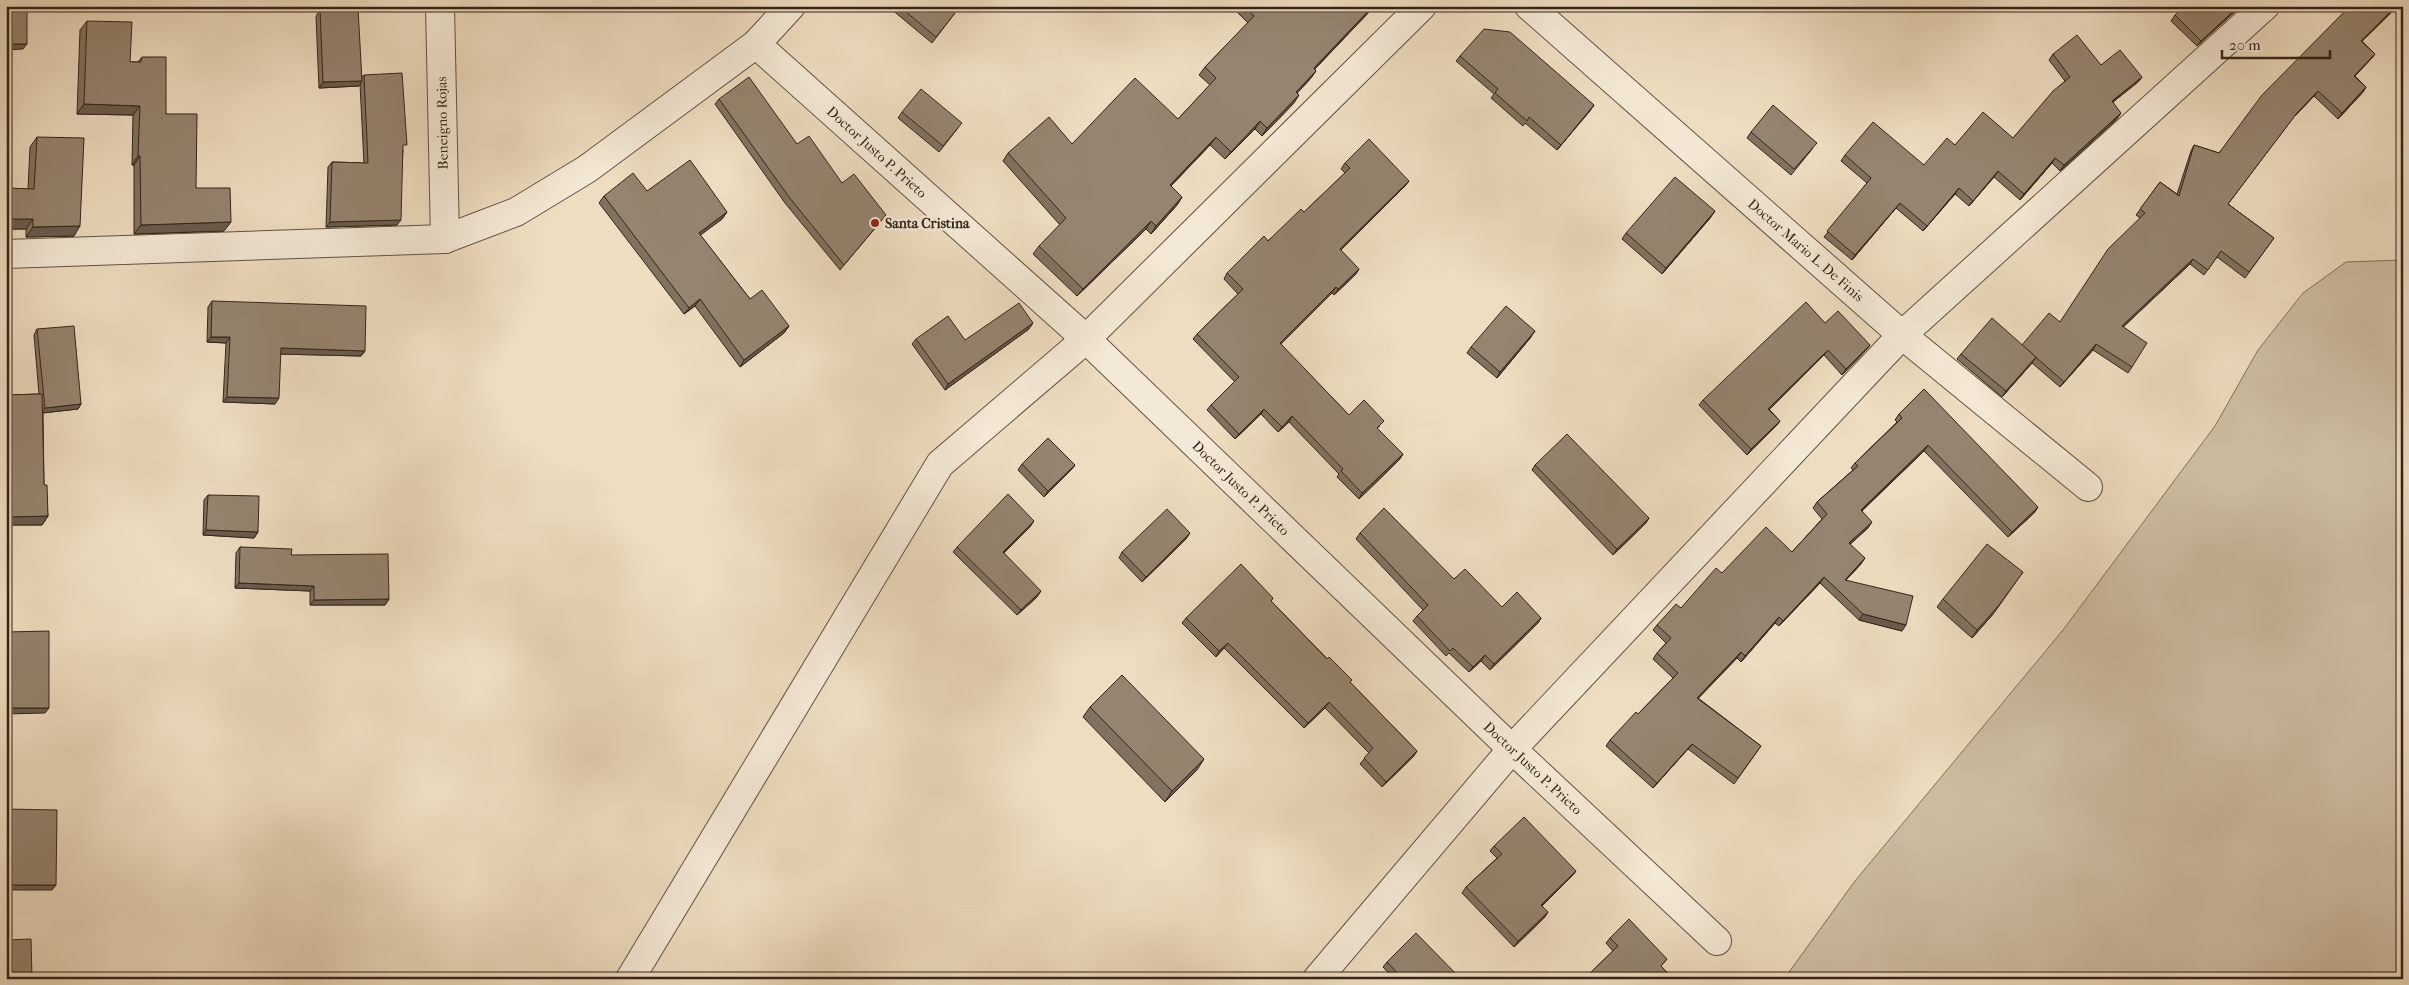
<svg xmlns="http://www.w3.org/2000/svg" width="2409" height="985" font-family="'IM FELL French Canon',serif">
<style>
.green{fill:#cebea4;stroke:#81715e}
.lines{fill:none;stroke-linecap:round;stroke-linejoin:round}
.minor-casing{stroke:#625243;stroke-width:30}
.minor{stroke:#f4e9d6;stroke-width:28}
.wall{fill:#807260;stroke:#342419}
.shaded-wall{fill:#685c4e;stroke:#342419}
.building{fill:#958470;stroke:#342419}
.poi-dot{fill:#8f2418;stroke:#f4e9d6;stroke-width:2}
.labels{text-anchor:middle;stroke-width:4.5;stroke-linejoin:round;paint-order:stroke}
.street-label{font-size:14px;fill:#342419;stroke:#f4e9d6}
.poi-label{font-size:14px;font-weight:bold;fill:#342419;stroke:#f4e9d6;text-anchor:start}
</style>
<rect width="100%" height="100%" fill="#eeddc0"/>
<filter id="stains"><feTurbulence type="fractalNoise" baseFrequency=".004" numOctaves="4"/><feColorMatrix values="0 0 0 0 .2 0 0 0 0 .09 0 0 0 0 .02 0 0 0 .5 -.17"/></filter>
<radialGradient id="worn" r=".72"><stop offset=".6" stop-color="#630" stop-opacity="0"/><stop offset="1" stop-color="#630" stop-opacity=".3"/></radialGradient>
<path class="green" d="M2403,260v719h-619l71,-98 208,-251 152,-204 43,-76 45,-57 43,-31z"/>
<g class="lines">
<defs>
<g id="minor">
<path d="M440,6l5,233"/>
<path d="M1529,6l373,329 186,152"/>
<path d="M756,44l330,295 426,410 205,192"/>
<path d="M6,254l439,-15 71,-27 71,-43 169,-125 35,-38"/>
<path d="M630,979l310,-515 146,-125 336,-333"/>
<path d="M1317,979l195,-230 390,-414 363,-329"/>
</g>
</defs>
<use href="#minor" class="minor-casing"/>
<use href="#minor" class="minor"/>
</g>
<g class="wall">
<path d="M893,6h54l8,7 -23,30 -41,-34z"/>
<path d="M1231,6h143l-4,5 -55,58 -4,9 -14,15 -3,10 -32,33 -7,-7 -30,30 -15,-14 -39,41 11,11 -5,8 -26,29 -5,-5 -69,67 -44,-42 6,-8 21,-21 -57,-64 5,-8 64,-9 106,-25 32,-34 -11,-10 6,-8 43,-44z"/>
<path d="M1592,6h10l-4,5z"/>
<path d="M2241,6l-44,40 -26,-25 4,-6z"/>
<path d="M2350,6h48l-36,35 13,13 -4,5 -16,17 11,11 -3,5 -25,27 -24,-23 -21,22 -65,86 46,34 -29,40 -28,-21 -13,18 -14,-11 -67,63 9,40 -4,6 -35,-23 -33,37 -28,-24 -30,34 -45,-38 4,-5 61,-9 38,-23 80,-104 -4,-3 24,-33 17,12 14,-43 3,-6 25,8z"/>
<path d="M320,10l42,67 2,-2 39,75 -6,75 -71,2 2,-60 4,-5 32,1 -4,-79 -1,2 -40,2 -3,-72z"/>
<path d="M87,21l43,41h8l4,-5 24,57 30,74 28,43 -90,3v-69h-2l1,-50 -56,-1 3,-84z"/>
<path d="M2053,54l48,11 41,12 -4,5 -25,20 4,17 -57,52 -8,-8 -32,37 -26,-23 -25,29 -14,-12 -32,37 -27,-23 -44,52 -28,-23 43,-54 -26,-22 4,-6 79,10 31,-20 58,-7 52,-57 -16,-21z"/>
<path d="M1460,56l134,49 -37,45 -32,-27 -2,3 -32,-28 3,-4 -38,-33z"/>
<path d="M719,99l78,45 85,76 -42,50 -55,-67 -70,-99z"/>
<path d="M902,112l56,16 -19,24 -41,-34z"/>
<path d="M1751,132l62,16 -22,27 -44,-37z"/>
<path d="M37,137l37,99 -48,1v-8h-20v-41l22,1 2,-42z"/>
<path d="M1345,163l64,18 -4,5 -65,64 19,19 -4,6 -21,20 -2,-2 -52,51 69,71 31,11 -3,2 26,26 -4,6 -40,39 -22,-22 2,-3 -50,-52 -11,10 -17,-18 -26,25 -28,-29 4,-5 24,-23 -42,-43 4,-5 41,-40 -14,-15 3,-6 77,-61 41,-39 -4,-4z"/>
<path d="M647,191l80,21 -5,7 -22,16 50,64 39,27 -5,7 -44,34 -45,-61 -11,8 -85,-111 5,-7z"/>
<path d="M1711,217l-49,57 -40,-35 4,-6z"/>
<path d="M212,301l153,50 -4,5 -81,-2 -5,50 -52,-2 3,-59 -19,-1 1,-35z"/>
<path d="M1825,323l45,22 -4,5 -24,25 -18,-20 -55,54 11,12 -4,5 -29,29 -48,-50 4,-5z"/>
<path d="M37,329l44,75 -3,5 -35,4 1,72 4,31 -6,9h-33v45l-3,4v-179l33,-1 -5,-59z"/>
<path d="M1029,329l-84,61 -33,-46 4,-5 49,1z"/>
<path d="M1531,337l-34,41 -30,-25 4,-6z"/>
<path d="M1899,414l139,93 -4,6 -26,24 -84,-86 -62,60 6,17 -18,16 11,20 -15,16 56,51 -43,-11 -39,-37 -41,43 -4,-3 -34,39 -4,-4 -39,40 63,48 -27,38 -46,-35 -35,39 -47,-42 4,-6 28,-26 35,-36 -20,-19 4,-6 9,-10 -13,-13 4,-5 24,-17 41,-35 70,-21 30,-33 -9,-11 4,-6 36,-32 -2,-2 4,-5 42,-41 -2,-2z"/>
<path d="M1022,464l53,1 -4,5 -27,27 -26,-27z"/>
<path d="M1535,465l114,53 -4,6 -32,31 -81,-85z"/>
<path d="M208,495l50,37 -4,6 -51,-3 1,-35z"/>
<path d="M1030,527l-26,26 33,44 -20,18 -64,-63 4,-5z"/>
<path d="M1360,533l94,46 48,28 39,11 -3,5 -48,47 -9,-9 -12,11 -20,-19 -3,3 -33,-35 4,-5 6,-6 -67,-71z"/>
<path d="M1186,539l-44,43 -23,-24 3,-6z"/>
<path d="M240,547l51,8 98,44 -4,6h-75v-14l-75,-3 1,-35z"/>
<path d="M1273,598l-2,3 146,150 -4,6 -31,30 -22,-23 9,-11 -44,-45 -21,20 -80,-80 -8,9 -34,-34 4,-5z"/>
<path d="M1943,599l51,14 -22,25 -35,-31z"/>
<path d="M1090,707l107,63 -32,32 -82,-85z"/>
<path d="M1494,846l82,25 -4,5 -30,30 6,6 -4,6 -30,29 -52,-54 4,-6 31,-29 -7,-7z"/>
<path d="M1610,938l57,21 -6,7 12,13h-88l4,-5 24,-23 -7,-8z"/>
<path d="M1387,962l74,17h-67l-11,-12z"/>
</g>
<g class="shaded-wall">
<path d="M1373,6h1l-4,5 -62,65 6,-8z"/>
<path d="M2239,6h2l-44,40 4,-5z"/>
<path d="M2396,6h2l-41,40 4,-5z"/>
<path d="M6,44h21l-4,5 -17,1z"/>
<path d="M2375,54l-4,5 -21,22 4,-5z"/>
<path d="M1316,71l-5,7 -20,22 5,-8z"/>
<path d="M2142,77l-4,5 -30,24 4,-5z"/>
<path d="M362,81l-3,5 -40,2 4,-6z"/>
<path d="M2366,87l-3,5 -25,27 4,-6z"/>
<path d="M2318,91l-4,5 -21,22 4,-5z"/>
<path d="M1299,95l-5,8 -32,33 5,-8z"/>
<path d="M84,104l56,2 -7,9 -56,-1z"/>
<path d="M1594,105l-4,6 -33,39 4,-5z"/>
<path d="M2121,113l-4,6 -57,52 4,-6z"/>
<path d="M1260,121l-5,8 -30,30 6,-7z"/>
<path d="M1216,137l-6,8 -46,48 6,-8z"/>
<path d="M138,156h2l-6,9h-2z"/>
<path d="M2055,158l-3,5 -32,37 4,-6z"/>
<path d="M1998,171l-4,6 -25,29 4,-5z"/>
<path d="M1409,181l-4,5 -69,69 4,-6z"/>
<path d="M1959,188l-4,6 -32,37 4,-5z"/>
<path d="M1182,197l-5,8 -26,29 5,-8z"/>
<path d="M1900,203l-4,5 -44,52 3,-5z"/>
<path d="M1715,211l-4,6 -49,57 4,-6z"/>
<path d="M727,212l-5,7 -28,21 5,-7z"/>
<path d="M6,219h27l-7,10h-20z"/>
<path d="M401,220l-4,5 -71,2 4,-5z"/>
<path d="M1151,221l-5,8 -69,67 6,-7z"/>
<path d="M231,222l-7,9 -90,3 7,-9z"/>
<path d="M80,226l-6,10 -48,1 7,-10z"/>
<path d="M2193,259l-3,5 -72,68 4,-6z"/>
<path d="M1359,269l-4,6 -21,20 4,-6z"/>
<path d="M1336,287l-4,6 -56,56 4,-6z"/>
<path d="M700,299l-5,7 -11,8 5,-6z"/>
<path d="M1033,323l-4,6 -84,61 3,-6z"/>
<path d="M789,326l-5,7 -44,34 4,-7z"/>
<path d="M1535,331l-4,6 -34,41 3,-6z"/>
<path d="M211,337h19l-4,6 -19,-1z"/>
<path d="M2096,344l-3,6 -33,37 4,-5z"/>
<path d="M1870,345l-4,5 -24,25 4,-6z"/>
<path d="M281,348l84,3 -4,5 -84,-2z"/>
<path d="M1828,350l-4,5 -59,59 3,-5z"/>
<path d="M2036,357l-4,6 -30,34 4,-6z"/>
<path d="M227,397l52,1 -4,6 -52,-2z"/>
<path d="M81,404l-3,5 -37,4 4,-5z"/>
<path d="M1264,409l-3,5 -26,25 4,-5z"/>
<path d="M1292,416l-3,6 -11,10 4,-5z"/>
<path d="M1780,421l-4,5 -29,29 4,-6z"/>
<path d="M1928,445l-4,6 -67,64 4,-5z"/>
<path d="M1403,454l-4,6 -40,39 3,-6z"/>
<path d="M1075,465l-4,5 -27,27 4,-6z"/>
<path d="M2038,507l-4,6 -26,24 4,-5z"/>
<path d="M48,516l-6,9h-36l3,-8z"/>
<path d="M1649,518l-4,6 -32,31 4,-6z"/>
<path d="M1034,521l-4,6 -31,30 4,-5z"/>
<path d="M1872,522l-4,6 -23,21 4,-6z"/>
<path d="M206,530l52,2 -4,6 -51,-3z"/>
<path d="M1190,533l-4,6 -44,43 4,-5z"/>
<path d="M1865,558l-4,6 -20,21 4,-5z"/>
<path d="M2023,572l-29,41 -22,25 5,-8z"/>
<path d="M1824,577l-4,6 -41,43 4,-5z"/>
<path d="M239,583l75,3 -4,5 -75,-3z"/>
<path d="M1041,591l-4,6 -20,18 4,-5z"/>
<path d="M389,599l-4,6h-75l4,-5z"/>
<path d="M1863,614l43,11 -4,6 -43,-11z"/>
<path d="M1779,617l-4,6 -34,39 4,-6z"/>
<path d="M1541,618l-3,5 -48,47 4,-6z"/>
<path d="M1228,643l-4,5 -8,9 3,-6z"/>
<path d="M1741,652l-4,6 -44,46 4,-6z"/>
<path d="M1485,655l-4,6 -12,11 4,-5z"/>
<path d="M1329,702l-4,6 -21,20 4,-5z"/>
<path d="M7,708h42l-4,5 -39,1z"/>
<path d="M1692,744l-4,5 -35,39 4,-5z"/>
<path d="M1417,751l-4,6 -31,30 4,-5z"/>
<path d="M1204,759l-7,11 -32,32 7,-11z"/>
<path d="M1576,871l-4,5 -35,34 4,-5z"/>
<path d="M6,885h50l-4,5h-46z"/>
<path d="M1548,912l-4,6 -30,29 4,-6z"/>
</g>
<g class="building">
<path d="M899,6h48l8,7 -19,24z"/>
<path d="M1244,6h129l-59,62 2,3 -20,21 3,3 -32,33 -7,-7 -29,31 -15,-15 -46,48 12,12 -26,29 -5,-5 -68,68 -44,-43 27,-28 -58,-65 41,-36 23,27 63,-66 43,41 38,-41 -11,-11 49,-51z"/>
<path d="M2184,6h55l-38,35 -26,-26z"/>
<path d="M2350,6h46l-35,35 14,13 -21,22 12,11 -24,26 -24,-22 -21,22 -69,91 46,34 -25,34 -28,-21 -13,19 -15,-11 -71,67 25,17 -15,24 -36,-23 -32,38 -42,-37 27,-32 11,9 48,-73 37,-36 -5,-4 20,-27 19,14 15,-51 25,8 43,-58z"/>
<path d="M358,8l4,73 -39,1 -3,-72z"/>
<path d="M27,11v33h-21v-32z"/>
<path d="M87,21l45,1 -2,40h11l1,-5h24v57h31l-1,74h34l1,34 -90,3 -1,-69h-2l2,-50 -56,-2z"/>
<path d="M1484,29l26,3 84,73 -33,40 -32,-28 -2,4 -32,-28 3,-4 -38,-33z"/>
<path d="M2077,35l24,30 19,-15 22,27 -30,24 9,12 -57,52 -9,-7 -31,36 -26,-23 -25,30 -14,-13 -32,38 -27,-23 -45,52 -28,-24 44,-53 -26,-23 28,-33 51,43 23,-27 8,7 28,-33 30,26 40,-47 17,-14 -17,-23z"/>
<path d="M402,73l5,72h-4l-2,75 -71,2 2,-60 36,1 -4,-88z"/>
<path d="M749,77l48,67 12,-8 33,47 12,-9 32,41 -42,50 -55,-68 -70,-98z"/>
<path d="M921,89l41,34 -19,23 -41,-34z"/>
<path d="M1773,105l44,38 -23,26 -43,-37z"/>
<path d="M37,137l47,1 -4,88 -47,1v-8h-27v-31l28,1z"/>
<path d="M1369,139l40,42 -69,68 19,20 -21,20 -2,-2 -56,56 69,72 15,-15 20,21 -7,7 26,26 -41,39 -21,-22 2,-2 -51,-53 -10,11 -18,-18 -25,25 -28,-29 28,-28 -42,-43 46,-45 -16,-16 37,-37 4,5 33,-32 3,3 46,-44 -5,-5z"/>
<path d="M690,160l37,52 -28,21 51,66 12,-9 27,36 -45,34 -44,-61 -11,9 -85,-112 29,-23 14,18z"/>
<path d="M1675,177l40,34 -49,57 -40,-35z"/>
<path d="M212,301l154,5 -1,45 -84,-3 -2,50 -52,-1 3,-60h-19z"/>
<path d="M1806,302l19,21 13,-12 32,34 -24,24 -18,-19 -60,59 12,12 -29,28 -48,-49z"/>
<path d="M1019,303l14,20 -85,61 -32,-45 32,-23 17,24z"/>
<path d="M1506,306l29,25 -35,41 -29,-25z"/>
<path d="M1992,318l44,39 -30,34 -45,-37z"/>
<path d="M74,326l7,78 -36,4 -8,-79z"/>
<path d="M1924,389l114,118 -26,25 -84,-87 -67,65 11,12 -23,21 16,15 -20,22 68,16 -7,29 -43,-11 -39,-37 -41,44 -4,-4 -34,39 -4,-4 -44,46 64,48 -23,32 -46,-34 -35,39 -47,-43 26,-28 2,2 40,-41 -21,-20 14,-15 -14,-13 19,-21 5,4 35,-40 6,5 44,-46 26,25 35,-38 -10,-12 41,-36 -3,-3 47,-45 -3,-4z"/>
<path d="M42,394l2,91h3l1,31 -39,1v53h-3v-175z"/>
<path d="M1567,434l82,84 -32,31 -82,-84z"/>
<path d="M1048,438l27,27 -27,26 -26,-27z"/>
<path d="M1008,494l26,27 -31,31 38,39 -20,19 -64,-63z"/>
<path d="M208,495l51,1 -1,36 -52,-2z"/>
<path d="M1384,508l70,71 11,-10 37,38 15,-15 24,26 -47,46 -9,-9 -12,12 -20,-19 -3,3 -33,-35 11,-11 -68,-72z"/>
<path d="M1167,509l23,24 -44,44 -24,-25z"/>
<path d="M1987,544l36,28 -24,33 -22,25 -34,-31z"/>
<path d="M240,547l52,2 -1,6 97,-1 1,45 -75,1v-14l-75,-3z"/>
<path d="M1241,564l32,34 -2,3 56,58 2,-2 23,23 -2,2 67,69 -31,31 -22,-24 9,-10 -44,-46 -21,21 -80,-80 -9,8 -33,-33z"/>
<path d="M49,631v77h-42l1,11h-2v-87z"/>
<path d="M1122,675l82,84 -32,32 -82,-84z"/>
<path d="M6,809l51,1 -1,75h-50z"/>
<path d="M1524,817l52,54 -35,34 7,7 -30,29 -52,-54 36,-33 -8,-8z"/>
<path d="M1629,919l38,40 -6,7 12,13h-80l-4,-5 29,-28 -8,-8z"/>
<path d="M1416,933l45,46h-58l-16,-17z"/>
<path d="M31,939l1,40h-26v-39z"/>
</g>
<circle class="poi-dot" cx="875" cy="223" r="5"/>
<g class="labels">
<g class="street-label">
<text transform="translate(442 123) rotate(-91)" y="5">Beneigno Rojas</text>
<text transform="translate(877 152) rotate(42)" y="5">Doctor Justo P. Prieto</text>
<text transform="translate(1806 250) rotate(41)" y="5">Doctor Mario L. De Finis</text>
<text transform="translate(1241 488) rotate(44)" y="5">Doctor Justo P. Prieto</text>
<text transform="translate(1533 768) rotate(43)" y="5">Doctor Justo P. Prieto</text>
</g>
<g class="poi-label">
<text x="885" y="228">Santa Cristina</text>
</g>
</g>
<rect width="2409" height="985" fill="none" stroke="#eeddc0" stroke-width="25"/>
<rect x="8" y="8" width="2394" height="970" fill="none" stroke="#342419" stroke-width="2.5"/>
<rect x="12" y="12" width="2384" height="960" fill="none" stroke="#342419"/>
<path d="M2222 50v8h108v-8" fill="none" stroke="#342419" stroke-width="2.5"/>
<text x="2229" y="50" font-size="15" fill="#342419" stroke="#f4e9d6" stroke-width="4" paint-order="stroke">20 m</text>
<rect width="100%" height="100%" filter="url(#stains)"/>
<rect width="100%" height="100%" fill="url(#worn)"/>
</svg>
